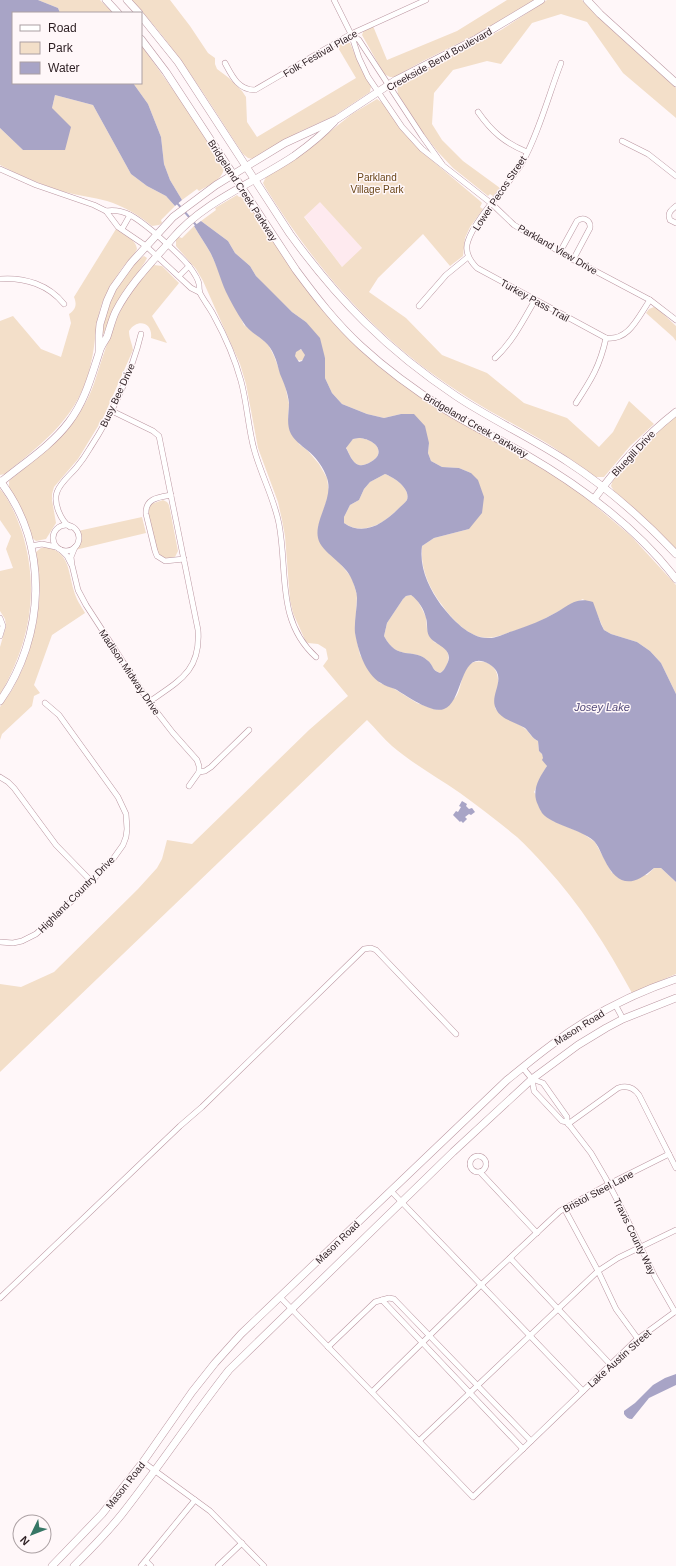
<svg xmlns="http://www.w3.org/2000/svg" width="676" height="1566" font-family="Helvetica,sans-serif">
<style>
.built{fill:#feeaef}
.green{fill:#f3dfc9;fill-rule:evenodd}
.water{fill:#a8a4c6;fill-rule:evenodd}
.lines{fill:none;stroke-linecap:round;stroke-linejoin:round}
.stream{stroke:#a8a4c6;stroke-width:2}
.street-casing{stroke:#bb96a1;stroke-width:6}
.secondary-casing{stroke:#bb96a1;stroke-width:8}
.street{stroke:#fff;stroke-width:5}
.secondary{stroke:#fff;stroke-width:7}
.labels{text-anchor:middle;stroke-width:3;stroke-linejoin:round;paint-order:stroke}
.street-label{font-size:10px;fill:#2c1e22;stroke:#fff7f9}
.park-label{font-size:10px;fill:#694517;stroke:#fff7f9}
.water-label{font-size:11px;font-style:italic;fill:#524a7a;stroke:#fff7f9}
</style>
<rect width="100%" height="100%" fill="#fff7f9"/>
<path class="built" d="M320,201l43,48 -21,18 -38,-51z"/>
<g class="green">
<path d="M38,0h62l13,13h-53l-2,-5z"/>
<path d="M131,0h39l20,26 18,27 7,5v6l2,5 12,9 13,13 4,6 1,25 10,15 99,-59 -19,-32 7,-4 6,1 11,26 10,17 -1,6 -36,24 -35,16 -46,27 -5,-1 -5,-4c-35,-53 -67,-108 -112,-154z"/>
<path d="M507,0h27l-57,34 -54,27 -29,16h-4l-6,-3 -22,-39 2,-5 9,-4 14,34 70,-29z"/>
<path d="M547,0h35l17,18 77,70v30l-53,-45 -36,-51 -26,-8 -29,9 -31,41 -14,-3 -34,9 -19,23 -2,31 10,16 21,21 37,27 -7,8 -3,-2 -2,2 -35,-28 -15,-16 -18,-23 -22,-35 -1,-7 1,-4 13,-7 90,-46z"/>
<path d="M141,45l48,67 35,57c-3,12 -15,16 -25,22l-2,-2 -15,11 -12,-20 -6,-16 -3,-27 -13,-33 -15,-21h8z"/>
<path d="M55,95l38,10 38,69 16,12 19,10 9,10 -14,14 1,3 -3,2 -7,1c-13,-11 -29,-20 -45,-25 -14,-4 -28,-5 -42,-9 -23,-7 -44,-16 -65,-27v-37l23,22 29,-42z"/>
<path d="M377,99l7,5 24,33 14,15 58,49 2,2 -2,4 3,2 -13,18 -5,11 -2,18 -13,10 -27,-32 -45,44 -9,14 37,26 36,37 45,18 37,30 43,15 32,29 14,-15 16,-31 25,23 -24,22 -26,31h-8c-19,-13 -37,-27 -58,-39 -22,-13 -46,-25 -68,-39 -89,-55 -150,-124 -205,-212l-2,-4 4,-8 41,-26 44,-35zM320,202l42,46 -20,19 -38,-50z"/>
<path d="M237,195l2,2 3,-1 3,3 51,76 82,88 159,100 42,29 52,44 45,49v109l-15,-31 -11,-12 -13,-9 -26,-8 -7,-4 -7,-16 -14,-15c-17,7 -32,17 -49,25 -8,3 -17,6 -26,9 -9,3 -17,6 -27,4 -14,-2 -31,-20 -39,-32 -13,-17 -22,-37 -20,-59l12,-8 35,-9 2,-56 -12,-5 -17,-1 -11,-6 -3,-8 1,-10 -28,-29 -17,4 -17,-4 -25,-10 -10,-11 -7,-15v-20l-19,-36 -14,-10 -28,-27 -8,-9 -6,-10 -15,-13 -7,-12 -27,-20 15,-11 -1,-2z"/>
<path d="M194,226l16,26 34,73 24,19 6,12 11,29 4,19 -1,13 11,27 9,7 11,13 8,14 2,15 -11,35 20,33 14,17 5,17 -2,37 5,23 20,28 13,5 24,15 20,7c5,-4 17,-9 20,-15 5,-9 4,-24 13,-31 4,-3 10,-3 15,-2 20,7 12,31 10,46 9,12 19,12 29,20 7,5 6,9 14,13l1,10 3,3 5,12c-6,9 -8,17 -13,26l19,29 29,12 13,9 17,31 35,2 7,-7h7l15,14v92l-44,19c-25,-46 -52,-89 -87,-127 -9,-10 -18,-20 -28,-29 -18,-15 -38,-30 -57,-44 -23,-16 -47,-29 -68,-47 -9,-8 -17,-18 -25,-26l-367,352v-88l21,3 33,-15 84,-83 19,-21 5,-9 5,-19 25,4 117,-114 39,-34 -25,-30 5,-7 -2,-10 -8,-5 -10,-1 -3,-3 -12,-27 -3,-13 -5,-64 -3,-16 -4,-18 -20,-54 -12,-64 -6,-20 -37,-83 -7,-12 -20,-23v-7l3,-2 3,1z"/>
<path d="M116,229c8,6 20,10 21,20 -4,9 -12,14 -17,22 -7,10 -13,21 -18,32 -7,20 -6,40 -11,60 -11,53 -47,79 -86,111l-5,1v-154l13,-5 28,33 20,8 10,-34 -2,-9c7,-4 8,-10 5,-17z"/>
<path d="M144,256l3,2 -2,4 -27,39 -15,34h-2c5,-29 17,-63 43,-79z"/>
<path d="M154,265l8,1 17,17 -27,33 15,27 -16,-5c2,-16 -14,-20 -22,-7 0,7 3,12 4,19l-30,68 -25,41 -24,28 -2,7v6l4,23 -10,16 -10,2 -5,-4 -8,-24 -14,-25v-7c30,-25 60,-46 78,-81 6,-11 9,-23 13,-35 13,-38 23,-72 54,-100z"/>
<path d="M654,307l3,1 19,18v15l-3,-4 -27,-24 3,-4z"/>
<circle cx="300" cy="355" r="5.5"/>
<path d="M676,416v134l-31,-32 -31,-27 -3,-5c5,-20 49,-57 65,-70z"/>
<path d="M359,438c7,0 23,6 19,17 -2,5 -14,12 -19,10 -7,-2 -10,-12 -13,-18l7,-8z"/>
<path d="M385,474c8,3 26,14 22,26 -2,4 -8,8 -11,11 -13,13 -34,25 -52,12v-6l6,-12 9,-5 5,-11 6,-7z"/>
<path d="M0,489c10,11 17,29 22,43 18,59 8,110 -22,163v-48l6,-21 -1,-7 -5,-8v-40l13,-3 -7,-19 5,-13 -11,-16z"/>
<path d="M163,500l4,2 2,3 9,46 -3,6 -9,2 -9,-6 -9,-41 3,-8z"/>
<path d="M142,517l4,16 -71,17 5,-10 -2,-9z"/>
<path d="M46,547c24,5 22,25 28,44 2,8 7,15 11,22l-33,22 -18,50 6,8 -6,3 -2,10 -30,28 -2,6v-33l12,-17 11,-22 6,-17 7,-26 4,-32 -4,-41 5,-4z"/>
<path d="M411,595l6,4 9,18 1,12 7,13c2,1 6,2 9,4 9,7 6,22 -3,27 -10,-4 -6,-8 -13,-13 -16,-13 -29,2 -43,-24l3,-13 16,-24 3,-3z"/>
</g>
<g class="water">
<path d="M0,0h38l20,8 2,5h-47v70h120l15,21 13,33 3,27 6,16 12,20 -7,6 -9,-10 -19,-10 -16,-12 -38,-69 -38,-10 -3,13 19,19 -6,23h-42l-23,-22z"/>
<path d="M201,221l27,20 7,12 15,13 6,10 36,36 14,10 14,16 5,20v20l7,15 10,11 25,10 17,4 17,-4h13l11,12 4,17 -1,10 3,8 11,6 17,1 12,5 7,7 6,17 -2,16 -13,16 -35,9 -12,8c-3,22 7,42 19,59 11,14 29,34 48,33 8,0 16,-5 24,-7 15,-5 30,-11 44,-19 14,-8 20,-15 36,-10l8,22 3,6 7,4 26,8 13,9 11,12 15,31v188l-15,-14h-7c-22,20 -37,18 -50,-9 -3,-6 -6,-14 -10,-18 -14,-12 -42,-16 -52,-28 -1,-2 -3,-5 -4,-8 -7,-14 1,-27 9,-39l-5,-6 1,-2 -1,-4 -3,-3 -1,-10c-6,-3 -8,-8 -13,-13 -9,-6 -24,-8 -29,-19 -8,-15 14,-32 -7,-45 -30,-17 -25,38 -45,45 -13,5 -38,-14 -49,-20 -5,-2 -10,-3 -14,-6 -16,-9 -23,-33 -26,-50 -1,-11 2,-24 2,-35 0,-6 -3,-13 -5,-18 -6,-17 -31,-27 -34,-42 -4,-18 16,-40 9,-60 -3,-10 -12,-22 -20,-28 -6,-5 -12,-9 -16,-16 -5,-9 -2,-22 -2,-31 -1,-10 -5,-20 -9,-29 -2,-6 -3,-13 -6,-19 -7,-18 -23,-19 -31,-33 -6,-9 -12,-20 -17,-30 -6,-13 -9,-27 -16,-40 -5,-9 -11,-17 -16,-26zM301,349l4,6 -3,6 -3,1 -4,-6 1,-4zM359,438c7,0 23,6 19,17 -2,5 -14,12 -19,10 -7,-2 -10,-12 -13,-17l7,-9zM385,474c8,3 26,14 22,26 -2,3 -6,6 -9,9 -14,14 -34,28 -54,14v-6l6,-12 9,-5 5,-11 6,-7zM411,595c7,5 13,14 15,23 2,6 0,12 3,18 6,10 26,12 18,28 -2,4 -3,7 -7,9 -9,-3 -6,-8 -13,-13 -15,-13 -29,2 -43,-24l3,-13 16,-24 3,-3z"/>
<path d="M462,801l5,3 -1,2 3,3 3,-1 3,4 -4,3 -2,-1 -4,3 2,2 -4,4 -2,-2 -1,1 -7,-7 3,-4 2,1 3,-5 -2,-1z"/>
<path d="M676,1374v11l-27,13 -17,21c-4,0 -6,-2 -8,-5v-3l11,-8 18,-18 12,-7z"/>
</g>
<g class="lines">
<path class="stream" d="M177,203l19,22"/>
<defs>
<g id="street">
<path d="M334,0l17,34 8,24 9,19 34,50 20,22 70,55 22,21 53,31 83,44 26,20"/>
<path d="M352,35l7,5 63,96 20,28"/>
<path d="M225,63c7,13 13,27 30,27l96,-56 75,-34"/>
<path d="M561,63c-12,31 -23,72 -39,100 -15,25 -45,52 -54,78 -4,11 2,20 9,27l129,70c23,3 32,-21 44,-38"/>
<path d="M478,112c14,20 27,31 49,40"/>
<path d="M622,141l26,13 28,22"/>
<path d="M0,169l36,16 58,20 12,6 12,16 28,19 45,42 8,4"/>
<path d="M676,206c-5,4 -9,7 -6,14l6,3"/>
<path d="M106,211c21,-3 34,10 50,23 11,10 23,20 33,32 3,4 9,12 10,18 0,3 0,6 1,9 4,8 10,15 14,23 11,20 21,43 27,65 6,22 7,46 13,68 7,26 20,49 25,75 9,47 -3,97 37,133"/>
<path d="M122,229l8,-14"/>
<path d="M560,252l17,-31c6,-5 14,-1 13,7l-17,32"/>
<path d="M179,276l10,-10"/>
<path d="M0,279c25,-2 49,6 64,25"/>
<path d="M419,306l27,-31 22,-18"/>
<path d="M495,358c18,-17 28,-37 40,-58"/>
<path d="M576,403c15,-23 24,-37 30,-65"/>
<path d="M112,411l41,20 6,5 39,194c3,41 -19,51 -49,72"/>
<path d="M171,495c-12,2 -26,3 -25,19l9,37 2,5 8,5 19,-2"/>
<circle cx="66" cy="538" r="13"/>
<path d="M70,527c-9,-6 -17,-24 -13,-35 3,-9 13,-17 19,-24 5,-6 10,-13 14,-20 21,-32 42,-76 51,-114"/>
<path d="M31,546l11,-2 14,3"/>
<path d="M75,547l-4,10 1,8 6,25 8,15 63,97 24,31 24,27 2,6v6"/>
<path d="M61,550l6,6 4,8"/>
<path d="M0,618l3,8 -3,10"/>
<path d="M0,777l8,5 6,6 42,57 35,36"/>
<path d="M189,786l10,-14 6,-1 6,-4 38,-37"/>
<path d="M0,942l13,1 9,-2 14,-7 39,-36 38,-39 10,-14 3,-8 1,-8 -1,-15 -8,-17 -59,-82 -14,-12"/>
<path d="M616,1006l7,13"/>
<path d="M523,1068l9,11 2,12 28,30 5,1 24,31 14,24 20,38 30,62 20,35"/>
<path d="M532,1079l11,4 24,34v5"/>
<path d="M568,1124l50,-36c9,-3 16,0 21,7l37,73"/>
<circle cx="478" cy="1164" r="8"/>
<path d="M480,1172l57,61"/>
<path d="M391,1191l192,200"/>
<path d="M564,1208l34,63 18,38 22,30"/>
<path d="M510,1258l100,106"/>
<path d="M280,1297l193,200 162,-156 41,-30"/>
<path d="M0,1298l180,-172 22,-19 162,-158 7,-1 5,2 80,84"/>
<path d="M382,1300l141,149"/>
<path d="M328,1347l47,-45 14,-4 5,1 137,142"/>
<path d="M372,1392l109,-107 79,-74 49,-27 60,-30"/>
<path d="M419,1441l179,-170 20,-13 58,-28"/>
<path d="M143,1462l67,49 54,55"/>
<path d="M146,1561l5,5"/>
<path d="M141,1566l54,-66"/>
<path d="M218,1566l24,-23"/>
</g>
<g id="secondary">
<path d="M106,0l12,13"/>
<path d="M127,0l12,13"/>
<path d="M587,0l13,14 76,69"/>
<path d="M141,16l37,46 112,172c48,66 97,116 166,162 36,24 76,42 112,66 40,26 75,57 108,92"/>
<path d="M141,39l25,33 130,198c20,27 40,53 65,76 26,24 55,45 85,64 26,16 53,29 79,44 57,33 111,73 151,125"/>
<path d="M99,351v-16l1,-11 7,-23 6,-13 18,-25 42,-46 43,-32 69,-42 52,-24 59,-39 80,-41 65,-39"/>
<path d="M0,481c50,64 45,156 0,220"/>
<path d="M1,482c23,-19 50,-36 68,-60 16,-21 22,-45 30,-69 1,-6 5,-11 8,-16 3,-9 5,-18 9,-26 14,-27 36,-49 56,-72 32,-38 82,-56 122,-83 14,-10 28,-21 40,-34"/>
<path d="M594,499c24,-33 50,-62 82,-87"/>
<path d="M52,1566l50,-52 41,-52 49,-70 23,-29 26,-29 266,-254c14,-11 28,-23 43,-34 37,-29 82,-52 126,-67"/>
<path d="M74,1566c17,-17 33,-33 48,-52 37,-47 70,-97 107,-144l224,-218 79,-73 46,-34 28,-17 17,-9 53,-21"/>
</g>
</defs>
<use href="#street" class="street-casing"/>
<use href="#secondary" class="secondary-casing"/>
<use href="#street" class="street"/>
<use href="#secondary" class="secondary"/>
</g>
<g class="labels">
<g class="street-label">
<text transform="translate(320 53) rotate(-30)" y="4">Folk Festival Place</text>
<text transform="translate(439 59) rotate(-29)" y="4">Creekside Bend Boulevard</text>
<text transform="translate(243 190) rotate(57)" y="4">Bridgeland Creek Parkway</text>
<text transform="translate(499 193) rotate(-56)" y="4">Lower Pecos Street</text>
<text transform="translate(558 249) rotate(30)" y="4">Parkland View Drive</text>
<text transform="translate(535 300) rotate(29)" y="4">Turkey Pass Trail</text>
<text transform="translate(117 395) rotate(-65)" y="4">Busy Bee Drive</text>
<text transform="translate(476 425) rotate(30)" y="4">Bridgeland Creek Parkway</text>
<text transform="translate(633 453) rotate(-47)" y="4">Bluegill Drive</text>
<text transform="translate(130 672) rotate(56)" y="4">Madison Midway Drive</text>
<text transform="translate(76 894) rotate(-45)" y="4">Highland Country Drive</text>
<text transform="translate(579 1027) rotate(-32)" y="4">Mason Road</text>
<text transform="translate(598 1191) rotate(-28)" y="4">Bristol Steel Lane</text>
<text transform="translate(635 1236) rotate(64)" y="4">Travis County Way</text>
<text transform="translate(337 1242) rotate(-44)" y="4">Mason Road</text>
<text transform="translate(619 1358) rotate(-42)" y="4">Lake Austin Street</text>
<text transform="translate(125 1485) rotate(-52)" y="4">Mason Road</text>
</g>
<g class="park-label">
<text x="377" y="181">Parkland<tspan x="377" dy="12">Village Park</tspan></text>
</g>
<g class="water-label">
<text x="602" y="711">Josey Lake</text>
</g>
</g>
<rect x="12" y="12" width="130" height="72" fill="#fff7f9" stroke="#aba0a3"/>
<rect x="20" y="25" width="20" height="6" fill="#ffffff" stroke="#aba0a3"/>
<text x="48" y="32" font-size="12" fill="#2c1e22">Road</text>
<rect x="20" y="42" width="20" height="12" fill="#f3dfc9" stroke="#aba0a3"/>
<text x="48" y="52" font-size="12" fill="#2c1e22">Park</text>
<rect x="20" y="62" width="20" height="12" fill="#a8a4c6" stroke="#aba0a3"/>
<text x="48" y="72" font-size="12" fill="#2c1e22">Water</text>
<g transform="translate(32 1534) rotate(227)"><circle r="19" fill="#fff7f9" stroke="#aba0a3"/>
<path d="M0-3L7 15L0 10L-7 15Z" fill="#367665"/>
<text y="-6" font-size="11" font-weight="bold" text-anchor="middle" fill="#2c1e22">N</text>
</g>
</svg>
